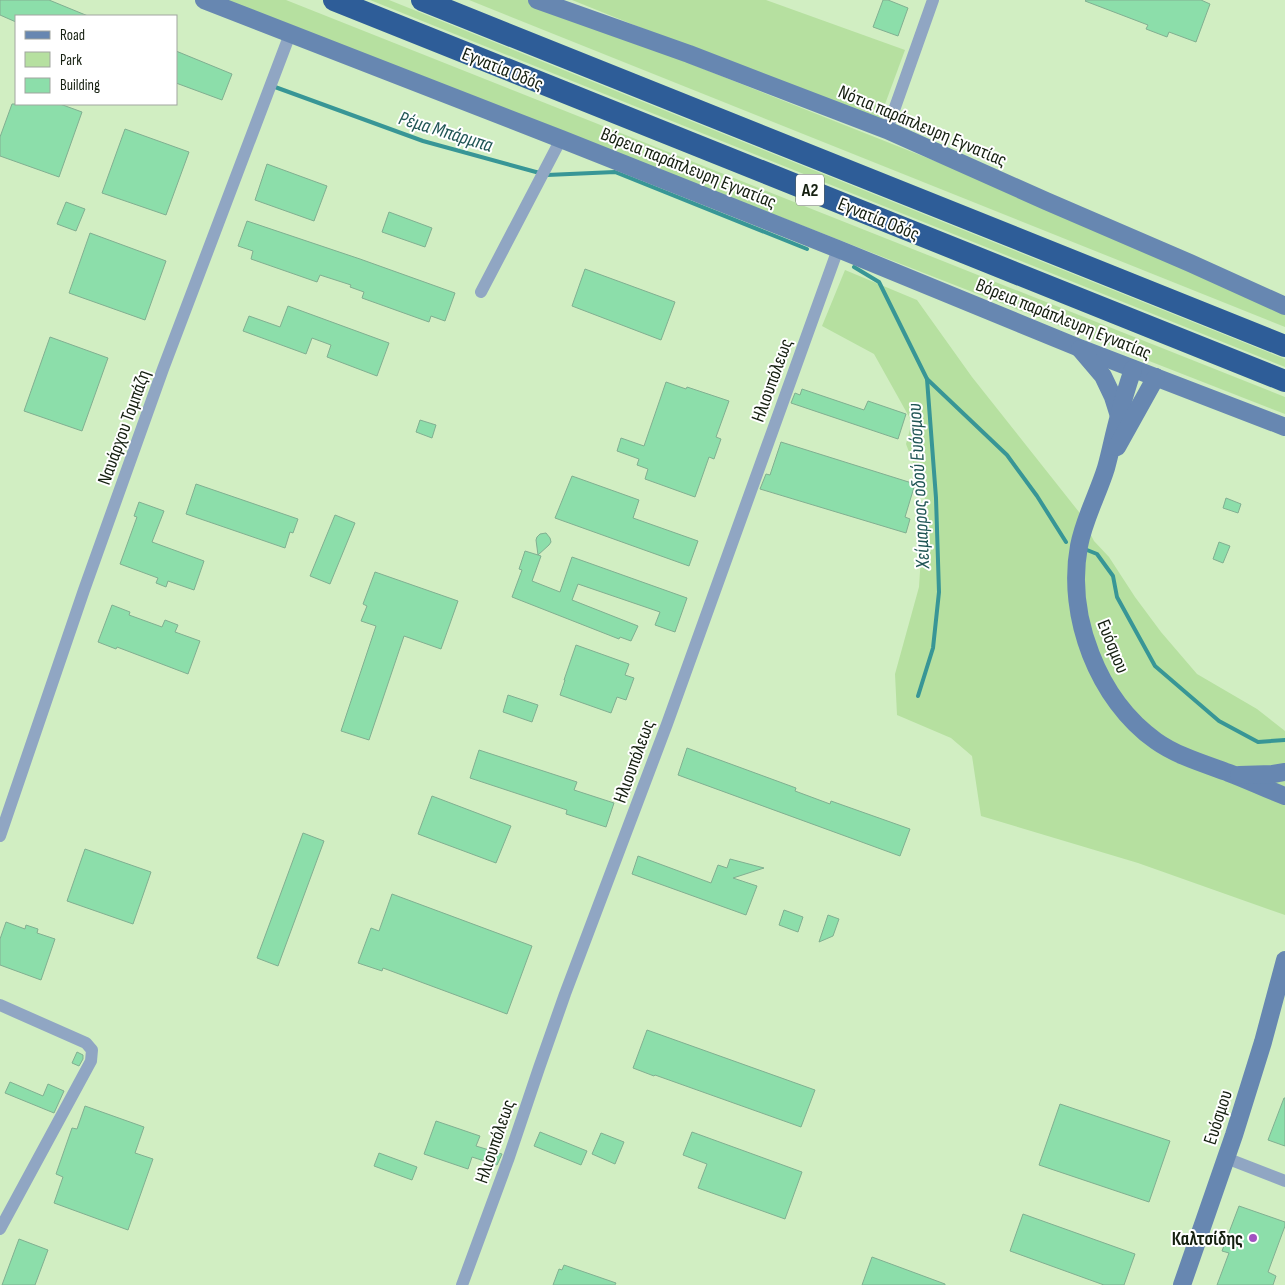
<svg xmlns="http://www.w3.org/2000/svg" width="1285" height="1285" font-family="'Sofia Sans Condensed',sans-serif">
<style>
.green{fill:#b6e0a0}
.lines{fill:none;stroke-linecap:round;stroke-linejoin:round}
.stream{stroke:#389696;stroke-width:4}
.building{fill:#8cdeaa;stroke:#81af91}
.street{stroke:#90a6c3;stroke-width:12}
.secondary{stroke:#6787b1;stroke-width:18}
.highway{stroke:#2e5d98;stroke-width:22}
.poi-dot{fill:#a251c1;stroke:#fff;stroke-width:2}
.labels{text-anchor:middle;stroke-width:4;stroke-linejoin:round;paint-order:stroke}
.shield{fill:#fff;stroke:#5b6258;stroke-width:1}
.shield-label{font-size:18px;font-weight:bold;fill:#151f10}
.street-label{font-size:19px;fill:#151f10;stroke:#fff}
.poi-label{font-size:19px;font-weight:bold;fill:#151f10;stroke:#fff;text-anchor:end}
.water-label{font-size:20px;font-style:italic;fill:#205555;stroke:#fff}
</style>
<rect width="100%" height="100%" fill="#d1eec2"/>
<g class="green">
<path d="M225,0h61l999,397v17z"/>
<path d="M370,0h19l896,359v8z"/>
<path d="M469,0h61l526,209 229,100v18z"/>
<path d="M572,0h194l139,50 -27,73z"/>
<path d="M845,270l72,30 55,77 107,135 15,29 15,16 26,40 26,35 36,42 60,35 28,22v184l-147,-52 -157,-47 -9,-60 -21,-18 -54,-23 -2,-41 24,-87 6,-93 -19,-50 6,-22 -38,-68 -52,-28z"/>
</g>
<g class="lines">
<g class="stream">
<path d="M275,87l148,54 124,34 68,-3 192,77"/>
<path d="M854,267l25,15 48,97 9,119 3,94 -6,56 -15,48"/>
<path d="M927,379l80,76 30,41 29,46"/>
<path d="M1087,550l10,4 16,22 4,21 38,69 64,55 39,21 27,-2"/>
</g>
</g>
<g class="building">
<path d="M0,0h49l39,16h-72v6l-16,-7z"/>
<path d="M883,0h5l20,8 -10,28 -25,-9z"/>
<path d="M1086,0h115l9,4 -14,38 -27,-10 -2,5 -21,-8 2,-4 -63,-24z"/>
<path d="M176,51l56,23 -10,26 -46,-17z"/>
<path d="M12,104h48l22,8 -23,65 -59,-21v-19z"/>
<path d="M125,129l64,23 -23,63 -64,-22z"/>
<path d="M267,164l60,22 -13,35 -59,-21z"/>
<path d="M66,202l19,7 -9,22 -19,-7z"/>
<path d="M389,212l43,16 -7,19 -43,-15z"/>
<path d="M247,221l113,38 95,34 -10,28 -14,-5 -2,6 -67,-24 2,-6 -14,-5 1,-2 -31,-10 -3,7 -66,-23 2,-8 -15,-5z"/>
<path d="M90,233l76,28 -21,59 -76,-27z"/>
<path d="M585,269l90,33 -14,38 -89,-34z"/>
<path d="M288,306l101,37 -12,33 -50,-19 4,-12 -19,-7 -6,16 -63,-23 6,-15 31,11z"/>
<path d="M50,337l58,21 -26,73 -58,-20z"/>
<path d="M666,382l20,7 1,-2 42,14 -13,36 5,2 -7,20 -5,-2 -14,40 -50,-18 3,-10 -11,-4 2,-6 -22,-8 4,-13 23,8z"/>
<path d="M802,389l62,21 4,-9 38,13 -8,25 -107,-36 4,-10 5,2z"/>
<path d="M420,420l16,5 -4,13 -16,-6z"/>
<path d="M781,442l134,42 -10,33 5,2 -4,14 -146,-44 6,-15 4,1z"/>
<path d="M572,476l67,24 -6,18 65,23 -9,25 -134,-48z"/>
<path d="M196,484l102,35 -5,14 -3,-1 -5,16 -99,-34z"/>
<path d="M1226,498l15,6 -3,9 -15,-5z"/>
<path d="M139,502l25,9 -12,31 52,19 -10,29 -26,-9 -2,6 -10,-4 2,-5 -38,-14 17,-47 -3,-1z"/>
<path d="M335,515l20,8 -25,61 -20,-8z"/>
<path d="M546,533l4,5 1,4 -2,3 -11,10 3,1 -9,25 28,11 12,-35 115,41 -12,34 -20,-7 5,-13 -82,-28 -6,16 66,26 -7,15 -11,-4 -1,2 -107,-42 10,-27 -3,-1 6,-18 13,4 -2,-15 1,-3 3,-3z"/>
<path d="M1219,542l11,4 -7,17 -10,-4z"/>
<path d="M375,572l83,29 -17,48 -37,-13 -35,104 -28,-9 35,-105 -15,-5 6,-15 -4,-2z"/>
<path d="M112,605l18,7 -1,3 33,12 3,-7 13,5 -3,7 25,9 -12,33 -71,-27 -1,2 -18,-7z"/>
<path d="M576,645l53,19 -4,11 9,3 -8,22 -9,-3 -6,16 -51,-18 5,-15h-1z"/>
<path d="M508,695l30,10 -6,17 -29,-10z"/>
<path d="M687,748l109,40 -1,3 35,13 1,-3 79,28 -10,27 -222,-81z"/>
<path d="M479,750l98,32 -3,8 40,13 -8,24 -40,-13 1,-4 -97,-32z"/>
<path d="M432,796l79,30 -15,37 -78,-29z"/>
<path d="M303,833l21,8 -46,125 -21,-8z"/>
<path d="M85,849l66,23 -18,52 -66,-23z"/>
<path d="M638,856l73,27 7,-18 9,3 3,-9 34,9 -31,10 24,8 -11,29 -114,-41z"/>
<path d="M392,894l140,52 -25,68 -124,-46 -1,3 -24,-8 13,-35 8,3z"/>
<path d="M784,910l19,7 -5,15 -19,-7z"/>
<path d="M828,915l11,4 -6,17 -14,6z"/>
<path d="M6,922l19,7 1,-4 12,4 -1,4 18,6 -14,41 -41,-15v-26z"/>
<path d="M647,1030l168,60 -14,37 -146,-52 -1,1 -21,-8z"/>
<path d="M77,1052l6,3v4l-4,7 -7,-3z"/>
<path d="M10,1082l33,14 5,-12 16,7 -10,22 -49,-20z"/>
<path d="M1284,1098h1v48l-17,-6z"/>
<path d="M1060,1104l110,37 -21,61 -110,-37z"/>
<path d="M85,1106l59,21 -9,26 18,6 -25,71 -74,-27 9,-26 -7,-3 16,-46 5,1z"/>
<path d="M436,1121l44,15 -4,10 26,8 -5,11 -25,-8 -4,12 -44,-15z"/>
<path d="M540,1132l47,19 -6,14 -47,-19z"/>
<path d="M692,1132l110,40 -17,47 -87,-31 9,-24 -24,-9z"/>
<path d="M601,1133l23,9 -9,22 -23,-10z"/>
<path d="M379,1153l38,14 -5,13 -38,-14z"/>
<path d="M1239,1206l46,16v4l-17,46 8,4 -3,9h-56l12,-32 -7,-2z"/>
<path d="M1023,1214l112,40 -11,31h-20l-94,-34z"/>
<path d="M19,1239l29,11 -13,35h-33z"/>
<path d="M872,1257l73,27v1h-83z"/>
<path d="M564,1265l52,18 -1,2h-62l6,-16 3,1z"/>
</g>
<g class="lines">
<g class="street">
<path d="M887,130l46,-130"/>
<path d="M481,292l80,-153"/>
<path d="M0,836l84,-246 79,-221 127,-335"/>
<path d="M0,1005l86,38 6,7 -1,11 -91,168"/>
<path d="M1226,1158l59,23"/>
<path d="M462,1285l46,-125 31,-92 26,-74 102,-270 171,-475"/>
</g>
<g class="secondary">
<path d="M204,0l357,139 277,110 239,98 208,80"/>
<path d="M537,0l152,54 198,76 159,71 144,62 95,43"/>
<path d="M1080,349l23,27 10,21 6,19"/>
<path d="M1133,369c-5,15 -10,31 -14,47 -5,17 -8,34 -13,52 -8,26 -22,51 -27,78 -13,70 19,154 77,195 21,15 49,23 73,32 19,7 37,16 56,23"/>
<path d="M1117,447l39,-70"/>
<path d="M1239,775l34,-1 12,-2"/>
<path d="M1182,1285l52,-150 29,-93 22,-82"/>
</g>
<g class="highway">
<path d="M334,0l951,381"/>
<path d="M422,0l863,346"/>
</g>
</g>
<circle class="poi-dot" cx="1253" cy="1238" r="5"/>
<g class="labels">
<rect class="shield" x="796" y="174.5" width="28" height="31" rx="4"/>
<g class="shield-label">
<text x="810" y="196">Α2</text>
</g>
<g class="street-label">
<text transform="translate(503 68) rotate(22)" y="7">Εγνατία Οδός</text>
<text transform="translate(923 125) rotate(23)" y="7">Νότια παράπλευρη Εγνατίας</text>
<text transform="translate(689 167) rotate(22)" y="7">Βόρεια παράπλευρη Εγνατίας</text>
<text transform="translate(879 218) rotate(22)" y="7">Εγνατία Οδός</text>
<text transform="translate(1064 318) rotate(22)" y="7">Βόρεια παράπλευρη Εγνατίας</text>
<text transform="translate(771 380) rotate(-70)" y="7">Ηλιουπόλεως</text>
<text transform="translate(123 427) rotate(-70)" y="7">Ναυάρχου Τομπάζη</text>
<text transform="translate(1114 646) rotate(68)" y="7">Ευόσμου</text>
<text transform="translate(633 761) rotate(-70)" y="7">Ηλιουπόλεως</text>
<text transform="translate(1217 1117) rotate(-72)" y="7">Ευόσμου</text>
<text transform="translate(494 1141) rotate(-71)" y="7">Ηλιουπόλεως</text>
</g>
<g class="poi-label">
<text x="1243" y="1245">Καλτσίδης</text>
</g>
<g class="water-label">
<text transform="translate(446 131) rotate(17)" y="7">Ρέμα Μπάρμπα</text>
<text transform="translate(918 486) rotate(-93)" y="7">Χείμαρρος οδού Ευόσμου</text>
</g>
</g>
<rect x="15" y="15" width="162" height="90" fill="#ffffff" stroke="#a1a59f"/>
<rect x="25" y="31" width="25" height="8" fill="#6787b1" stroke="#a1a59f"/>
<text x="60" y="40" font-size="15" fill="#151f10">Road</text>
<rect x="25" y="52" width="25" height="15" fill="#b6e0a0" stroke="#a1a59f"/>
<text x="60" y="65" font-size="15" fill="#151f10">Park</text>
<rect x="25" y="78" width="25" height="15" fill="#8cdeaa" stroke="#a1a59f"/>
<text x="60" y="90" font-size="15" fill="#151f10">Building</text>
</svg>
